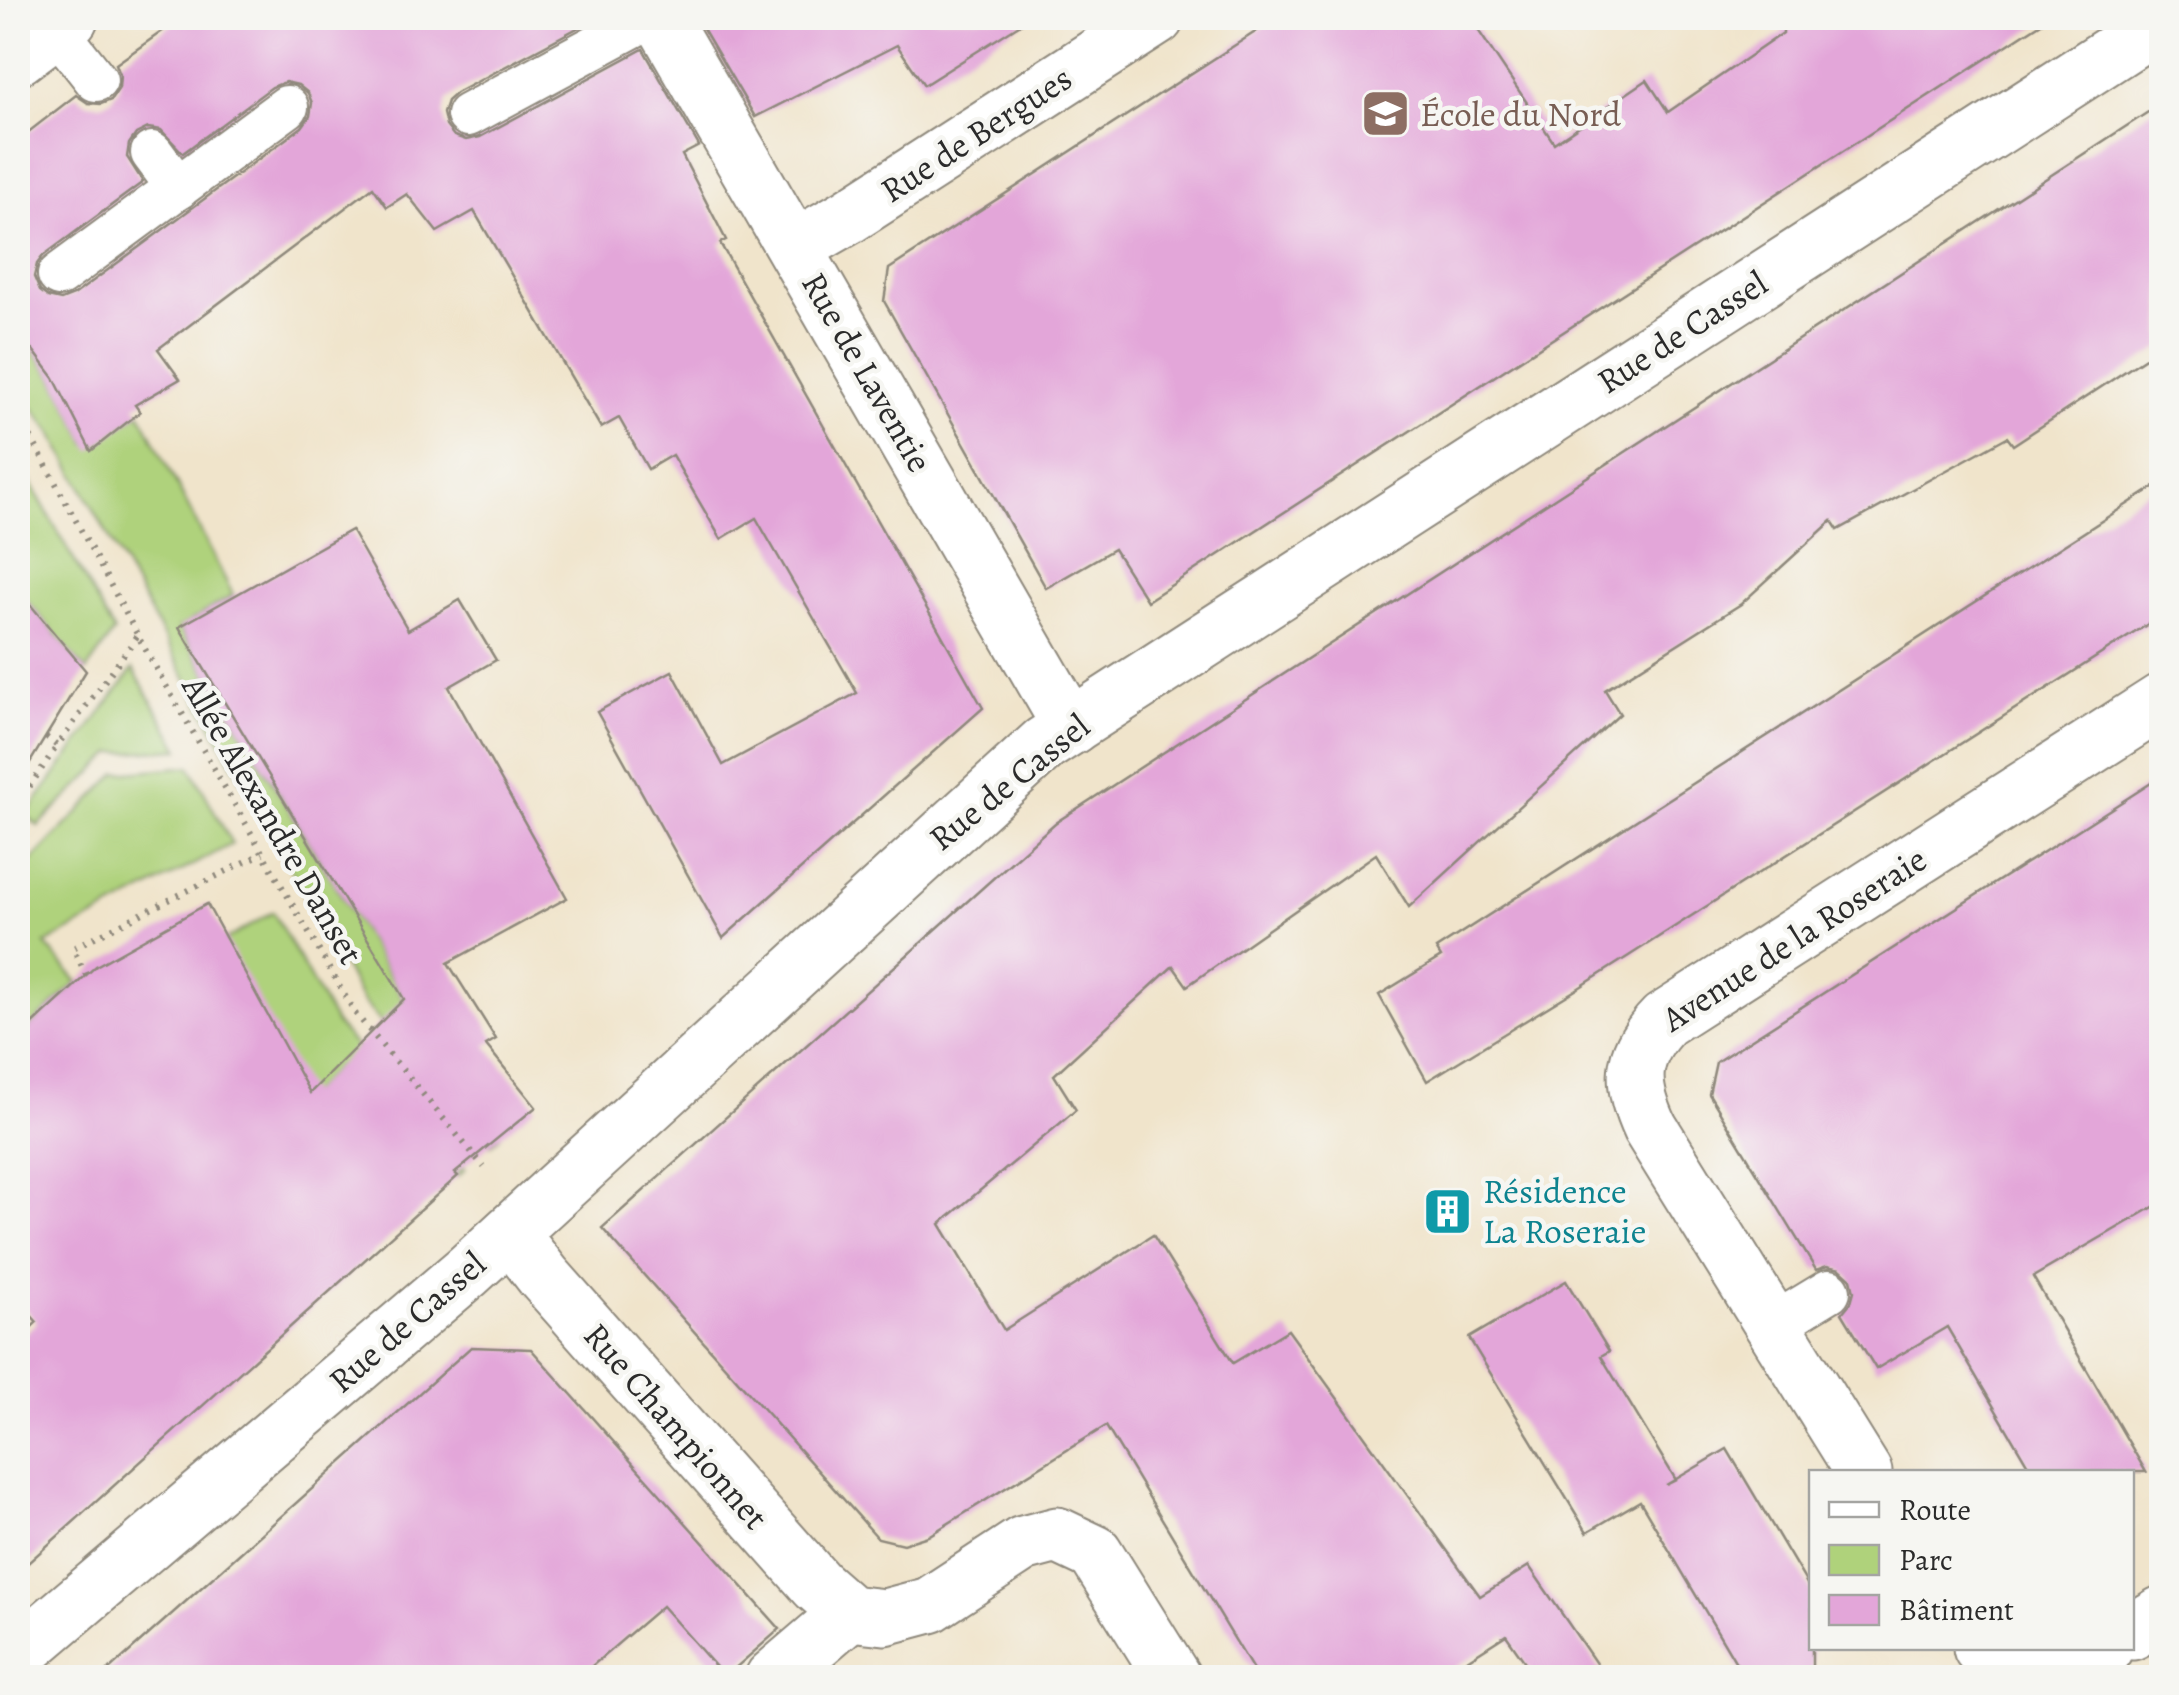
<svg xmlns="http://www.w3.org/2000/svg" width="2179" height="1695" font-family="Alegreya,serif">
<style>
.green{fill:#afd27b;stroke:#6d7e53;stroke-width:2.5}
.building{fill:#e3a6d9;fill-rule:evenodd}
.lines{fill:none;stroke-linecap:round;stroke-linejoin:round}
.lane-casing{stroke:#8e887b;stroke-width:46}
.street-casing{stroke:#8e887b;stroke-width:59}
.path{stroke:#8e887b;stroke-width:6;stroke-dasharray:2.5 8;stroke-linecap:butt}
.lane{stroke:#fff;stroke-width:42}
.street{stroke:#fff;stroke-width:55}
.labels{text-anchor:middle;stroke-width:9;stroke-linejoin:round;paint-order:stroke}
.education-label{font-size:35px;fill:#785e54;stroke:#f6f6f2;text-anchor:start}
.street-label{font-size:35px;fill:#2b2b2b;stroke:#f6f6f2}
.culture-label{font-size:35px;fill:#0d838f;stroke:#f6f6f2;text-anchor:start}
</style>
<rect width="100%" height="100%" fill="#f6f6f2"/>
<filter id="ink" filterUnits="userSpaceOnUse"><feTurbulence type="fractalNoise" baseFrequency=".01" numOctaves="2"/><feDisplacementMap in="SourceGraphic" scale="20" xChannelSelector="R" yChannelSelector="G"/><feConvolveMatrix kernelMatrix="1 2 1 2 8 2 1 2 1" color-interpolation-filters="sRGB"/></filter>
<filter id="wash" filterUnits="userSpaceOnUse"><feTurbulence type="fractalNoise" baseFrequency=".0048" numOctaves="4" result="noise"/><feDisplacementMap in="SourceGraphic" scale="40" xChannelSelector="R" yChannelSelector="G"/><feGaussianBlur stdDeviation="2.25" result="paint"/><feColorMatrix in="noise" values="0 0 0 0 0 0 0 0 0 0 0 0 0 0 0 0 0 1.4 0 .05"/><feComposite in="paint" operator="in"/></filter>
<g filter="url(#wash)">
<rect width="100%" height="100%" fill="#f0e4cb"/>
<g class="green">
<path d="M18,330l36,48 36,70 50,-36 93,183 -54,33 262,432 59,76 -9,9 -128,-143 -312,-571 -33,-42z"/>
<path d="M18,460l96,172 -28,39 -68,-81z"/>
<path d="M133,669l47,80 -67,4 -75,73 -12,-11z"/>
<path d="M190,766l42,78 -187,100 33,38 -60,56v-163l99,-102z"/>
<path d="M273,912l62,111 130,146 -7,7 -120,-110 -54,54 -58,-180z"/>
</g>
<g id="blocks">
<g class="building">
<path d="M181,18h415l-140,75 -9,8 -4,12 3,13 8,10 12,4 14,-3 163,-88 56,97 -17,9 44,85 -6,3 263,465 -260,230 -126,-226 75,-41 51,94 134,-72 -101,-175 -35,21 -49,-84 -24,14 -29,-51 -18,10 -127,-217 -37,21 -30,-38 -20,13 -14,-20 -215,162 22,30 -45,26 5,7 -49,39 -37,-73 -36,-48v-190l58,-45 12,8 13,1 10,-4 8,-12 1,-13 -4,-11zM285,82l13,3 10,8 4,10 -2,13 -8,11 -228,168 -13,5 -13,-3 -8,-6 -6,-14 3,-13 6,-8 100,-74 -16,-25 2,-13 7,-10 12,-6 13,2 22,23 89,-66z"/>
<path d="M697,18h333l-106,67 -27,-40 -142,72z"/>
<path d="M1277,18h193l84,125 93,-63 21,32 115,-79v-15h266l-902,583 -33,-52 -68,39 -162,-287 5,-32z"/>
<path d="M2162,103v244l-149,98 -6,-8 -169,93 -6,-9 -91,83 -136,86 15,24 -211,193 -33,-53 -189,132 -14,-20 -119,109 22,35 -136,114 64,106 149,-95 80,128 55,-33 192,266 49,-30 77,112h-70l-30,-43 -67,43h-181l-152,-252 -178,110 -25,8 -25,-6 -276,-310 453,-405z"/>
<path d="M2162,482v133l-588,376 -147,90 -48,-86 62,-38 -5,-8z"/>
<path d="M351,530l57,100 52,-30 36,60 -47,27 118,211 -119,65 48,76 -10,6 50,62 -81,66 3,3 -440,396v-232l19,-18 -19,-21v-263l78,-72 111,-62 103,189 94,-94 -225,-372z"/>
<path d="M18,590l68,81 -68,111z"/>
<path d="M2162,776v426l-129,75 113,195h-114l-85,-145 -71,42 -34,-56 9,-11 3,-11 -3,-12 -11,-10 -13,-3 -11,4 -107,-176 7,-32z"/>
<path d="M1566,1281l43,70 -8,5 75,124 -10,5 61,-36 85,143v86h-67l-105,-177 -53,31 -118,-194z"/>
<path d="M471,1347l60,2 249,280 -55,48 -63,-71 -84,72h-478z"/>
</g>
</g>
</g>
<g filter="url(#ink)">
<use href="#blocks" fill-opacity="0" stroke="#8e887b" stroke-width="2.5"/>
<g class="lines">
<defs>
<g id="lane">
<path d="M55,28l41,52"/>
<path d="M468,115l180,-97"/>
<path d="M152,153l26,35"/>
<path d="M59,275l228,-168"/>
<path d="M1773,1325l56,-34"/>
</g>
<g id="street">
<path d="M661,18l410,709"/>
<path d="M18,57l52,-39"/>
<path d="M795,247l54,-31 307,-198"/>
<path d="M510,1233l34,44 273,308 32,28 36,4 45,-12 93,-61 34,-9 38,18 78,125"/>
<path d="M1864,1472l-214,-344c-20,-43 -21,-72 14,-108l498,-319"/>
<path d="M2132,1632l30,-18"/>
<path d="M1981,1648c34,34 85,16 124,0"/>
<path d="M18,1654l450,-383 576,-527 1118,-723"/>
<path d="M773,1678l76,-65"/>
</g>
</defs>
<use href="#lane" class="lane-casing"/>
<use href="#street" class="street-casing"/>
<g class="path">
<path d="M18,420l14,19 113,210 210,364 129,154"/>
<path d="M46,737l11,9 81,-111"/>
<path d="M18,804l39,-58"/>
<path d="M86,975l-13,-27 190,-95"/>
</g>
<use href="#lane" class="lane"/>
<use href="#street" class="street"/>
</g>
</g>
<defs>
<symbol id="university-square" viewBox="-11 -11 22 22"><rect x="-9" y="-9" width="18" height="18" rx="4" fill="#8d6e63" stroke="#f6f6f2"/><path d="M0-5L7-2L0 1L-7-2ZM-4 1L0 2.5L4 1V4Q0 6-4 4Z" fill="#fff"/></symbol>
<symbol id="building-square" viewBox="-11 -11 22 22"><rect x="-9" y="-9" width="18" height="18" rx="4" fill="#0f9aa8" stroke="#f6f6f2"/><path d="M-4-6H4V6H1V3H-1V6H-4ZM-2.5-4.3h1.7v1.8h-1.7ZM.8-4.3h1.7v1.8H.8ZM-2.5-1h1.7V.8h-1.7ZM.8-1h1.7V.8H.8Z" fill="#fff"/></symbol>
</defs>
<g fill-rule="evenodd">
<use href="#university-square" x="1358" y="86" width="55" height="55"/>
<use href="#building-square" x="1420" y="1184" width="55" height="55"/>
</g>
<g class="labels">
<g class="education-label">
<text x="1420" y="126">École du Nord</text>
</g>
<g class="street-label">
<text transform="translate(976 134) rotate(-33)" y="12">Rue de Bergues</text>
<text transform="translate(1682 332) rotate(-33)" y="12">Rue de Cassel</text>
<text transform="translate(867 372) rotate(60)" y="12">Rue de Laventie</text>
<text transform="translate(1009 782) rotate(-39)" y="12">Rue de Cassel</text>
<text transform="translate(273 820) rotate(60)" y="12">Allée Alexandre Danset</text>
<text transform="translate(1794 939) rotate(-33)" y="12">Avenue de la Roseraie</text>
<text transform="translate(407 1322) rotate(-41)" y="12">Rue de Cassel</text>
<text transform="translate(676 1426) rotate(49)" y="12">Rue Championnet</text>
</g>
<g class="culture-label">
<text x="1483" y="1203">Résidence<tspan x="1483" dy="40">La Roseraie</tspan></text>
</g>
</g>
<rect width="2179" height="1695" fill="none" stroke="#f6f6f2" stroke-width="60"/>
<rect x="1809" y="1470" width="325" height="180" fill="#f6f6f2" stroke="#a5a5a2" stroke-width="2.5"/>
<rect x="1829" y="1502" width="50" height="15" fill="#ffffff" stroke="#a5a5a2" stroke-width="2.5"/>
<text x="1899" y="1520" font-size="30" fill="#2b2b2b">Route</text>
<rect x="1829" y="1545" width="50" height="30" fill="#afd27b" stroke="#a5a5a2" stroke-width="2.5"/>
<text x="1899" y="1570" font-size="30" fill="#2b2b2b">Parc</text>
<rect x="1829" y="1595" width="50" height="30" fill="#e3a6d9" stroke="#a5a5a2" stroke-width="2.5"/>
<text x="1899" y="1620" font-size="30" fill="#2b2b2b">Bâtiment</text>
</svg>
